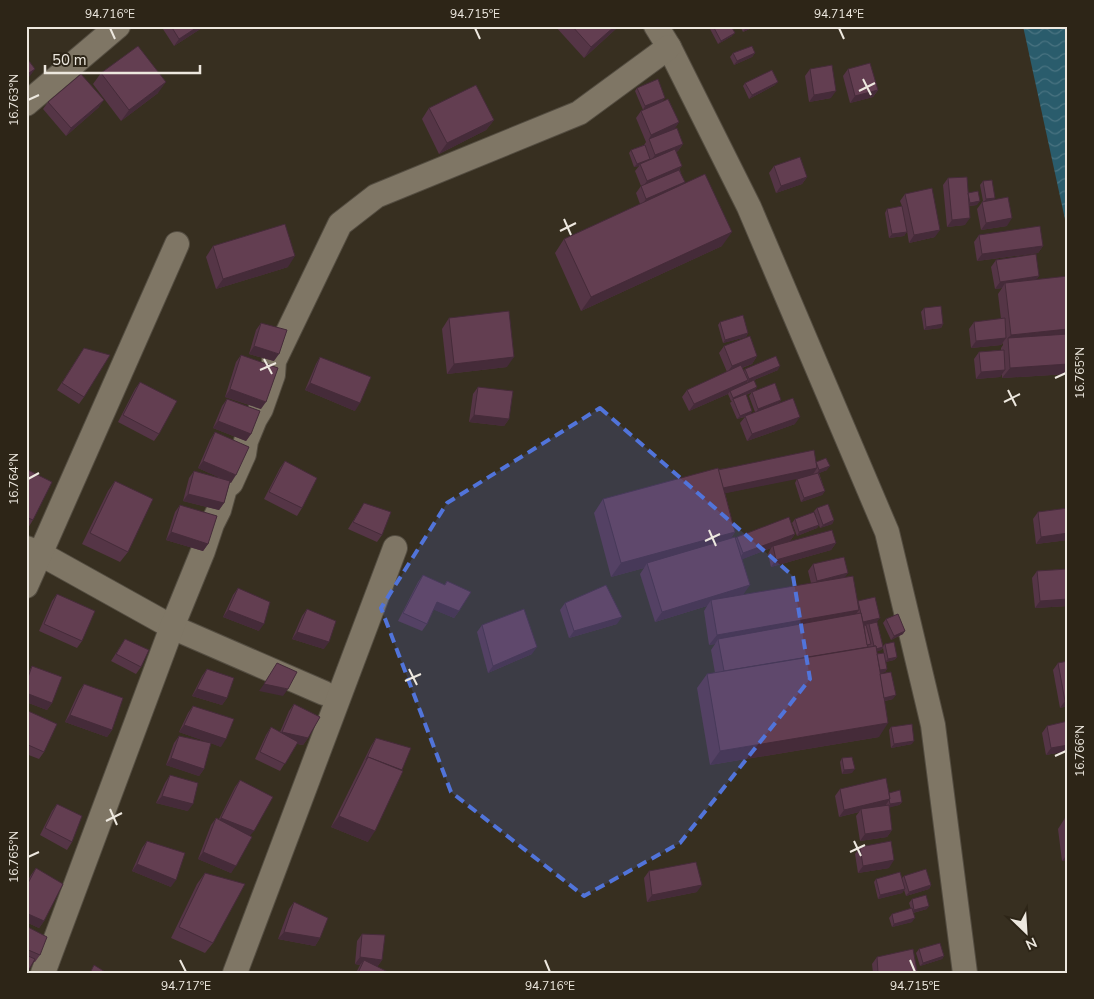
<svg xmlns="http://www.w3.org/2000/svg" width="1094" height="999" font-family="'Nunito Sans',sans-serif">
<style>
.water{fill:url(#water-waves)}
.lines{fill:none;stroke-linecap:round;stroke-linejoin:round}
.minor-casing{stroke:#544d41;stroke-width:26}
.minor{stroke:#7f7665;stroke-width:24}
.wall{fill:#553546;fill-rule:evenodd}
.shaded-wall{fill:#452b39}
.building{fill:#633e51;stroke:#452b39}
.marked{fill:#5174da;fill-opacity:0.2;stroke:#5174da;stroke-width:4;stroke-dasharray:10 6;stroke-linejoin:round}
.ticks{fill:none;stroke:#ede8df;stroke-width:2}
.neatline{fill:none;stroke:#ede8df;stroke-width:2}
.ticks-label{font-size:12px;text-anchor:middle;fill:#ede8df}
</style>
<defs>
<pattern id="water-waves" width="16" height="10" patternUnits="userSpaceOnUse" patternTransform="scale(1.25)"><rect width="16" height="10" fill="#2a5c6c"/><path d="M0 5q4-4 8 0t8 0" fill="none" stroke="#497381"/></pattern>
</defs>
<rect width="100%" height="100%" fill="#372f20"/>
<path class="water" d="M1023,26h45v207z"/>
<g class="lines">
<defs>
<g id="minor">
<path d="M656,26l13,21 80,160 138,325 46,193 32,248"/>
<path d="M26,104l92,-78"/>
<path d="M26,548l13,5 133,74 152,66"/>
<path d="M26,586l151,-342"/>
<path d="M43,973l129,-346 31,-76 9,-27 7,-14 6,-22 6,-5 13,-29 2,-13 9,-22 6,-10 12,-34 1,-14 66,-137 36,-28 203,-83 90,-66"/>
<path d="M235,973l160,-425"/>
</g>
</defs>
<use href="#minor" class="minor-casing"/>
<use href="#minor" class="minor"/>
</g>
<g class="wall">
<path d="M161,26h44l-31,20z"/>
<path d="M555,26h64l-35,32z"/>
<path d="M710,26h21l1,10 -14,8 -9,-17z"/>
<path d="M740,26h16l-13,6z"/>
<path d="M733,53h22l-3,4 -18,8 -4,-8z"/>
<path d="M810,69l21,29 -22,4 -4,-26z"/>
<path d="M848,69l30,21 -5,7 -23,6 -7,-27z"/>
<path d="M101,73l57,20 -37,28 -28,-37z"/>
<path d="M745,83l30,2 -26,14 -6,-13z"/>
<path d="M637,88l26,13 16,21 -5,7 9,15 -5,7 -2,1 4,18 4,14 38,62 -141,65 -26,-58 9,-14 76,-35 -4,-11 5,-7 -6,-15 4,-5 -5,1 -5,-14 2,-3 13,-5 2,-3 -10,-24 5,-7 2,-1 -8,-19z"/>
<path d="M48,102l51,5 -33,29 -23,-27z"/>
<path d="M429,108l65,12 -8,10 -47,24 -17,-35z"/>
<path d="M774,166l33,11 -5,7 -26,9 -7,-20z"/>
<path d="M948,178l20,15 9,12 -8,1 -4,19 -18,2 -4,-42z"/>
<path d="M983,181l11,19 13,26 -26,4 -4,-21 6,-8 -3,-16z"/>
<path d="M905,194l30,43 -26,6 -2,-12 -3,5 -15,2 -4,-25 2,-4 15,-3 -2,-5z"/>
<path d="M979,235l64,11 -5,7 -61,8 -3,-19z"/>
<path d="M213,246l75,21 -72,22 -10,-32z"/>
<path d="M996,260l43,16 -3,4 32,94 -66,4v-4l-2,3 -24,2 -2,-20 5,-7 22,-2v-2l2,-3v-2l-2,2 -30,3 -2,-19 5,-7 27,-3 -3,-25 4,-6 -7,1 -4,-22z"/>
<path d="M924,308l19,16 -2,4 -17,2 -3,-18z"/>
<path d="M449,318l58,49 -60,7 -5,-45z"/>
<path d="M720,322l28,11 -2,4 -23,6 -5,-18z"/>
<path d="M261,323l13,38 -25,-7 7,-24z"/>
<path d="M724,346l33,10 -5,8 -10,4 2,3 1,-2 33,1 -31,13 -1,-1 -1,2 10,7 -9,4 6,16 -2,3 5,-2 -6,-16 3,-4 29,8 -2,3 16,21 -48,17 -7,-18 5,-6 -8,2 -7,-16 2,-2h-1l-3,-7 -39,17 -7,-14 5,-7 40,-18 -8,-19z"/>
<path d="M84,348v49l-5,7 -22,-14z"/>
<path d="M241,355l20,54 -36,-12 11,-35z"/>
<path d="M320,357l35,54 -50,-21 11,-26z"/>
<path d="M140,382l19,52 -5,7 -36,-19 17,-33z"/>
<path d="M478,387l31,32 -5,7 -35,-4 4,-28z"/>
<path d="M227,399l24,35 -5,7 -33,-13 9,-22z"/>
<path d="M215,432l16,51 -1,-1 -6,21 -5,7 -36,-9 6,-23 5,-7 29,8 -25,-11 12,-28z"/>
<path d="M285,461l17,47 -5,8 -33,-17 16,-31z"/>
<path d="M816,462l11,8 -8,3 6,18 -3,4 -21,7 -6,-19 2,-4 6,-2 -78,16 10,39 -4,6h5l1,-1 58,-3 -5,7 -4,2h50l-5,7 -60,17 -3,-13 3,-6 -29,11 1,36 68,-12 -3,-12 5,-7 32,13 12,25 1,-1 19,21 6,24 2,-2 12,13 -3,3 -8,2 1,7 -2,3 -5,1 13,26 -8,2 -6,36 -169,28 -13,-77 10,-14 8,-1 -4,-23 4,-6 -6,1 -5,-34 3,-5 -52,16 -15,-48 4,-6 -33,9 -17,-64 9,-14 115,-30zM883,648l1,5 -7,1v-3l4,-1z"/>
<path d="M26,469l7,51 -5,8 -2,-1z"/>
<path d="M115,481l13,71 -8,10 -38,-18 26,-53z"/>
<path d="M364,503l18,32 -5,7 -29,-13z"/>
<path d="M180,505l28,39 -5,7 -37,-11 9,-28z"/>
<path d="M817,508l17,12 -2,4 -12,4 -1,-3 -2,3 -20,8 -5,-13 3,-4 21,-3 -2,-5z"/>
<path d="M1068,508v32l-32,4 -3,-25 5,-7z"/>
<path d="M1068,569v37l-33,2 -3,-30 5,-7z"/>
<path d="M423,575l21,10 3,-4 12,30 -5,7 -21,-9 -6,15 -5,7 -24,-10 20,-39z"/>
<path d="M238,588l21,43 -36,-14 10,-22z"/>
<path d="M57,594l25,47 -5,7 -38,-17 13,-30z"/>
<path d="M565,603l52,21 -48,14 -9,-28z"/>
<path d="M307,609l17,40 -32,-10 10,-23z"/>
<path d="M886,619l17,15 -12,6 -8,-17z"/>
<path d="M482,625l50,29 -44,19 -11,-41z"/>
<path d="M125,639l16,28 -5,7 -25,-13z"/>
<path d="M1058,663l10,43 -8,2 -7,-38z"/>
<path d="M32,666l20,37 -5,7 -21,-8v-26z"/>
<path d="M207,669l20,29 -5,7 -30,-9 10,-20z"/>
<path d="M84,684l28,46 -5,7 -42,-15 14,-31z"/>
<path d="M294,704l14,34 -5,7 -6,-1 -17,27 -25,-12 11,-24 5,-8 9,5 9,-21z"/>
<path d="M193,706l28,41 -10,-4 -7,26 -5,7 -33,-11 8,-22 5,-7 32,7 -32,-11 9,-19z"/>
<path d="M26,710l18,42 -5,7 -13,-5z"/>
<path d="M1068,721v30l-22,4 -4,-22 5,-7z"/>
<path d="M891,727l21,17 -21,4 -2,-18z"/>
<path d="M376,738l-8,104 -37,-15 40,-81z"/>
<path d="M842,758l10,15 -10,1 -2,-12z"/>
<path d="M170,775l18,36 -32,-8 9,-20z"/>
<path d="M240,780l10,56 -19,37 -33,-14 13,-34 5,-7 3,1 16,-32z"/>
<path d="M840,789l49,4 13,9 -3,3 -10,2 3,23 -5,7 -27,4 -4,-25 3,-4 -20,5 -4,-21z"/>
<path d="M57,804l15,38 -5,8 -27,-15 12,-24z"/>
<path d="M1065,818h3v42l-6,1 -4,-32z"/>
<path d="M147,841l24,46 -39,-16 10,-23z"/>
<path d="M860,847l29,21 -31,5 -3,-19z"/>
<path d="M36,868l8,53 -5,7 -13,-6v-38l5,-9z"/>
<path d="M649,871l48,21 -50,10 -3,-24z"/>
<path d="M205,873l8,70 -8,10 -34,-15 26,-54z"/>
<path d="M904,876l27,9 -2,4 -23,7 -2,-6 -2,3 -24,6 -4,-17 2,-3 26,-1z"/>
<path d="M912,899l15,10 -14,4 -1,9 -20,5 -3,-9 3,-4 19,-5 -2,-6z"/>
<path d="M294,902l26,36 -5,8 -37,-7 11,-30z"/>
<path d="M26,926l14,29 -5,7h-1l-8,11z"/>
<path d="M362,934l20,26 -5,7 10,6h-31l4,-8 -5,-1 2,-23z"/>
<path d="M919,949l25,7 -2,3 -22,7 -4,-13z"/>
<path d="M877,957l40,14 -1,2h-43l-1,-9z"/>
</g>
<g class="shaded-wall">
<path d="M199,26h6l-31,20 5,-7z"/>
<path d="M615,26h4l-35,32 7,-11z"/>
<path d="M751,26h5l-13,6 2,-3z"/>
<path d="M735,33l-3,3 -14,8 3,-3z"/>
<path d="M755,53l-3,4 -18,8 3,-4z"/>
<path d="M35,69l-5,7 -4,3v-4z"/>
<path d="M166,82l-8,11 -37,28 8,-11z"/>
<path d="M778,82l-3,3 -26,14 3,-4z"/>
<path d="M878,90l-5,7 -23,6 5,-7z"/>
<path d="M836,91l-5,7 -22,4 5,-7z"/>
<path d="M665,98l-2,3 -20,9 2,-4z"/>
<path d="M104,100l-5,7 -33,29 5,-8z"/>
<path d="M494,120l-8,10 -47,24 8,-11z"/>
<path d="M679,122l-5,8 -25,9 2,-4z"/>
<path d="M683,144l-5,7 -28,11 5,-7z"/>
<path d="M650,159l-10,5 -1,2 -5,1 3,-3z"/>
<path d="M682,166l-5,7 -35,15 5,-7z"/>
<path d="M807,177l-5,7 -26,9 5,-7z"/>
<path d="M685,182l-5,8 -39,16 5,-7z"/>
<path d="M995,198l-2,3 -10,2 3,-4z"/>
<path d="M980,201l-3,4 -10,1 3,-3z"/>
<path d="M970,218l-5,7 -18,2 5,-7z"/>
<path d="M1012,218l-5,8 -26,4 5,-7z"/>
<path d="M940,230l-5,7 -26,6 5,-8z"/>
<path d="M732,232l-10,14 -141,65 10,-14z"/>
<path d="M907,232l-3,4 -15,2 3,-4z"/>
<path d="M1043,246l-5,7 -61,8 5,-7z"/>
<path d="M295,256l-7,11 -72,22 7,-10z"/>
<path d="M1039,276l-5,7h-29l-3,5 -7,1 5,-7z"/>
<path d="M943,324l-2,4 -17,2 2,-3z"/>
<path d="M1068,329v9h-60l3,-3z"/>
<path d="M748,333l-2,4 -23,6 2,-3z"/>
<path d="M1006,338l-5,7 -30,3 5,-7z"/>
<path d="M254,346l25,8 -5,7 -25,-7z"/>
<path d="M757,356l-5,8 -25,9 5,-7z"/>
<path d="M514,357l-7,10 -60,7 7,-10z"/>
<path d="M1068,364v10l-66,4 8,-10z"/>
<path d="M780,366l-2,4 -31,13 2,-4z"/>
<path d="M1005,370l-5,7 -24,2 5,-7z"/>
<path d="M748,380l-5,7 -13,4 -2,3 -39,17 5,-7z"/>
<path d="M310,383l50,20 -5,8 -50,-21z"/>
<path d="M757,387l-2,4 -22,9v-1l-2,2 2,-3z"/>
<path d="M230,389l36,13 -5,7 -36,-12z"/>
<path d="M781,400l-2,3 -23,10 2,-4z"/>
<path d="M752,411l-2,4 -13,4 3,-3z"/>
<path d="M474,415l35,4 -5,7 -35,-4z"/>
<path d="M800,417l-5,7 -48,17 5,-7z"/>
<path d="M218,421l33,13 -5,7 -33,-13z"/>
<path d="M203,461l33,14 -5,8 -33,-15z"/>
<path d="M830,466l-3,4 -10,4 2,-4z"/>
<path d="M817,468l-5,8 -100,20 5,-7z"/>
<path d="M825,491l-3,4 -21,7 3,-4z"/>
<path d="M188,494l36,9 -5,7 -36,-9z"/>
<path d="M834,520l-2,4 -12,4 3,-3z"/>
<path d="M819,525l-2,3 -20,8 2,-4z"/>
<path d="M171,532l37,12 -5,7 -37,-11z"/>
<path d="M735,532l-9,14 -79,17 -3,5 -33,9 10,-14z"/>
<path d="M1068,533v7l-32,4 5,-7z"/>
<path d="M795,534l-5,7 -17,7v-2l-2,2 -33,13 5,-8z"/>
<path d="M836,543l-5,7 -60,17 5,-7z"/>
<path d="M848,573l-5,7 -31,8 5,-7z"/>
<path d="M750,585l-7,10 -32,5 -4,6 -52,16 7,-10z"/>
<path d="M1068,599v7l-33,2 5,-7z"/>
<path d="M437,602l22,9 -5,7 -22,-9z"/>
<path d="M228,610l36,14 -5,7 -36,-14z"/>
<path d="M859,610l-8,11 -133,18 -3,5 -6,1 8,-10z"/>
<path d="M622,617l-5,7 -48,14 5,-7z"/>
<path d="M880,618l-3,4 -16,4 2,-4z"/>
<path d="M905,631l-2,3 -12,6 3,-4z"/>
<path d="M297,632l32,10 -5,7 -32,-10z"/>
<path d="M537,647l-5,7 -44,19 5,-7z"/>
<path d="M883,647l-2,3 -8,3 2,-4z"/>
<path d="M897,657l-3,3 -9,2 3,-3z"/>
<path d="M887,669l-2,3 -13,3 2,-4z"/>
<path d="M264,684l24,5 -5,7 -24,-5z"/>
<path d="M197,689l30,9 -5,7 -30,-9z"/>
<path d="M26,693l26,10 -5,7 -21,-8z"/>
<path d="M896,695l-3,4 -13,3 3,-4z"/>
<path d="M1068,700v6l-8,2 5,-7z"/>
<path d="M70,715l42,15 -5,7 -42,-15z"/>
<path d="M888,723l-9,14 -169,28 10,-14z"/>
<path d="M184,725l42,14 -5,8 -42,-15z"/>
<path d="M282,732l26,6 -5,7 -26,-6z"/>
<path d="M914,741l-2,3 -21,4 3,-4z"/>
<path d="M1068,745v6l-22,4 5,-7z"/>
<path d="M171,758l33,11 -5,7 -33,-11z"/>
<path d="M855,769l-3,4 -10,1 2,-4z"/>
<path d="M162,796l31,8 -5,7 -32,-8z"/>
<path d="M890,799l-5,7 -24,3 -2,3 -20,5 5,-7z"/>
<path d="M902,802l-3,3 -11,3 2,-4z"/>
<path d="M339,816l36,15 -7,11 -37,-15z"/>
<path d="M221,818l33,13 -6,7 -32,-13z"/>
<path d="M892,830l-5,7 -27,4 5,-7z"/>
<path d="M203,852l33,14 -5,7 -33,-14z"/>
<path d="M1068,853v7l-6,1z"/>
<path d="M894,860l-5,8 -31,5 5,-7z"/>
<path d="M137,864l39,16 -5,7 -39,-16z"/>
<path d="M702,885l-5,7 -50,10 5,-7z"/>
<path d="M931,885l-2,4 -23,7 3,-4z"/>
<path d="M905,889l-3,4 -24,6 2,-4z"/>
<path d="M929,906l-2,3 -15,4 2,-3z"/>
<path d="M26,913l18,8 -5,7 -13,-6z"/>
<path d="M915,918l-3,4 -20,5 2,-3z"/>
<path d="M284,932l36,6 -5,8 -37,-7z"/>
<path d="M944,956l-2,3 -22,7 3,-3z"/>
<path d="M360,957l22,3 -5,7 -13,-7 -4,5 -5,-1z"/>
</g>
<g class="building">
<path d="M171,26h28l-20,13z"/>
<path d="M572,26h43l-24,21z"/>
<path d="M713,26h18l4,7 -14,8z"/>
<path d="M744,26h7l-6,3z"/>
<path d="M138,46l28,36 -37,28 -28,-37z"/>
<path d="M752,46l3,7 -18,8 -4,-8z"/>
<path d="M26,57l9,12 -9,6z"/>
<path d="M870,63l8,27 -23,6 -7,-27z"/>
<path d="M832,65l4,26 -22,4 -4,-26z"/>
<path d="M772,70l6,12 -26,13 -7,-12z"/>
<path d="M81,74l23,26 -33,28 -23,-26z"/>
<path d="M658,79l7,19 -20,8 -8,-18z"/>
<path d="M476,85l18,35 -47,23 -18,-35z"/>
<path d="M668,99l11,23 -28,13 -10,-24z"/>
<path d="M677,128l6,16 -28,11 -6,-16z"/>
<path d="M645,145l5,14 -13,5 -6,-14z"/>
<path d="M675,149l7,17 -35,15 -7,-17z"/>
<path d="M800,157l7,20 -26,9 -7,-20z"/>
<path d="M679,170l6,12 -39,17 -5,-13z"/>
<path d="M705,174l27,58 -141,65 -27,-58z"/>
<path d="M967,177l3,41 -18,2 -4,-42z"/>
<path d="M992,180l3,18 -9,1 -3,-18z"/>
<path d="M932,188l8,42 -26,5 -9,-41z"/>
<path d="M978,191l2,10 -10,2 -2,-10z"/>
<path d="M1008,197l4,21 -26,5 -4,-21z"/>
<path d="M902,206l5,26 -15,2 -5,-25z"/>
<path d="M285,224l10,32 -72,23 -10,-33z"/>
<path d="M1040,226l3,20 -61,8 -3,-19z"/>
<path d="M1036,254l3,22 -39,6 -4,-22z"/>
<path d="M1068,276v53l-57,6 -6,-52z"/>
<path d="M941,306l2,18 -17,3 -2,-19z"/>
<path d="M509,311l5,46 -60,7 -5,-46z"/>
<path d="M743,315l5,18 -23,7 -5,-18z"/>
<path d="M1005,318l1,20 -30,3 -2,-19z"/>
<path d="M261,323l26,7 -8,24 -25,-8z"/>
<path d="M1068,334v30l-58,4 -2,-30z"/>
<path d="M750,336l7,20 -25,10 -8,-20z"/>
<path d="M84,348l26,7 -26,42 -22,-14z"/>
<path d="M1004,350l1,20 -24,2 -2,-20z"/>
<path d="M241,355l37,13 -12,34 -36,-13z"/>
<path d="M776,356l4,10 -31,13 -4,-10z"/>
<path d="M320,357l51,20 -11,26 -50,-20z"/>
<path d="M741,365l7,15 -54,24 -7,-14z"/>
<path d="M754,380l3,7 -24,11 -3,-7z"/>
<path d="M140,382l37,19 -18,33 -36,-19z"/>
<path d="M775,383l6,17 -23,9 -6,-17z"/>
<path d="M478,387l35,4 -4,28 -35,-4z"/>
<path d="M746,394l6,17 -12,5 -7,-17z"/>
<path d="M793,398l7,19 -48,17 -7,-18z"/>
<path d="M227,399l33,12 -9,23 -33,-13z"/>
<path d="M215,432l34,15 -13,28 -33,-14z"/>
<path d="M814,450l3,18 -94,20 -5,-18z"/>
<path d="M826,458l4,8 -11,4 -3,-8z"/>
<path d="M285,461l32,17 -15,30 -33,-16z"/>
<path d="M718,468l17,64 -114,31 -18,-64z"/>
<path d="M26,469l26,13 -19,38 -7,-3z"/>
<path d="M194,471l36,10 -6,22 -36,-9z"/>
<path d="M818,473l7,18 -21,7 -7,-19z"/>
<path d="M115,481l38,18 -25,53 -38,-19z"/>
<path d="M364,503l27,9 -9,23 -29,-13z"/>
<path d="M828,504l6,16 -11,5 -6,-17z"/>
<path d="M180,505l37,11 -9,28 -37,-12z"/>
<path d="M1068,508v25l-27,4 -3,-25z"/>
<path d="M814,512l5,13 -20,7 -4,-13z"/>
<path d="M789,517l6,17 -52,19 -6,-16z"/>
<path d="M832,530l4,13 -60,17 -3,-14z"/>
<path d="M735,537l15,48 -88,27 -15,-49z"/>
<path d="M844,557l4,16 -31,8 -4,-17z"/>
<path d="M1068,569v30l-28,2 -3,-30z"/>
<path d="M423,575l22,10 2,-4 24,11 -12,19 -22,-9 -10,22 -24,-11z"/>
<path d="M853,576l6,34 -142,25 -6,-35z"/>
<path d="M606,585l16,32 -48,14 -9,-28z"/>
<path d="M238,588l32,14 -6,22 -36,-14z"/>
<path d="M57,594l38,17 -13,30 -38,-17z"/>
<path d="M875,597l5,21 -17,4 -5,-21z"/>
<path d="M307,609l29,12 -7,21 -32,-10z"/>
<path d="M524,609l13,38 -44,19 -11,-41z"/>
<path d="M861,613l7,34 -144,24 -6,-32z"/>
<path d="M898,614l7,17 -11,5 -8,-17z"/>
<path d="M877,622l6,25 -7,2v-3h-2l-5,-22z"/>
<path d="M866,625l5,19 -4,1 -3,-19z"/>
<path d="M125,639l24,11 -8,17 -25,-13z"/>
<path d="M894,642l3,15 -9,2 -3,-15z"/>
<path d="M876,646l12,77 -168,28 -13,-77z"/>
<path d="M884,653l3,16 -7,1 -3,-16z"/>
<path d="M1068,661v39l-3,1 -7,-38z"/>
<path d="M277,663l20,9 -9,17 -24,-5z"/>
<path d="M32,666l30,11 -10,26 -26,-10v-10z"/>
<path d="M207,669l27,9 -7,20 -30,-9z"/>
<path d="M891,672l5,23 -12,3 -4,-24z"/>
<path d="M84,684l39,14 -11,32 -42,-15z"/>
<path d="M294,704l26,13 -12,21 -26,-6z"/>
<path d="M193,706l41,13 -8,20 -42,-14z"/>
<path d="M26,710l31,14 -13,28 -18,-8z"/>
<path d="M1068,721v24l-17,3 -4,-22z"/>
<path d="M912,724l2,17 -20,3 -3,-17z"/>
<path d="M271,727l27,15 -13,22 -25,-12z"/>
<path d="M179,736l32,7 -7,26 -33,-11z"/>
<path d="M376,738l35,10 -9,22 -34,-13 -2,3z"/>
<path d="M368,757l35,14 -28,60 -36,-15z"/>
<path d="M852,757l3,12 -11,1 -2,-12z"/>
<path d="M170,775l28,8 -5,21 -31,-8z"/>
<path d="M886,778l4,21 -46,11 -4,-21z"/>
<path d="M240,780l33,17 -19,34 -33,-13z"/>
<path d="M900,790l2,12 -12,2 -1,-5h1l-1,-6z"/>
<path d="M57,804l25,12 -10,26 -27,-14z"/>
<path d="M889,805l3,25 -27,4 -4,-25z"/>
<path d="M216,818l36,19 -16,29 -33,-14z"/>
<path d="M1065,818h3v20z"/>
<path d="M147,841l38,12 -9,27 -39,-16z"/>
<path d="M891,841l3,19 -31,6 -3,-19z"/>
<path d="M696,862l6,23 -50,10 -3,-24z"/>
<path d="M36,868l27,16 -19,37 -18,-8v-26z"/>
<path d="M926,869l5,16 -22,7 -5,-16z"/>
<path d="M900,872l5,17 -25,6 -4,-16z"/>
<path d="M205,873l40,11 -32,59 -34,-16z"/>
<path d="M926,895l3,11 -15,4 -2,-11z"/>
<path d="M294,902l34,16 -8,20 -36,-6z"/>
<path d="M912,908l3,10 -21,6 -2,-10z"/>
<path d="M26,926l21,11 -7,18 -14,-6z"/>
<path d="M362,934l23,1 -3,25 -22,-3z"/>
<path d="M940,943l4,13 -21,7 -4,-14z"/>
<path d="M913,949l4,22 -9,2h-30l-1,-16z"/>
<path d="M26,955l9,4 -8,14h-1z"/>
<path d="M364,960l24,12 -1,1h-29z"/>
<path d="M94,965l13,8h-17z"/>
</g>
<path class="marked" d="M600,408l193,168 17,103 -130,164 -96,53 -133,-104 -70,-184 66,-105z"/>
<path class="ticks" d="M110,28l5,11M475,28l5,11M839,28l5,11M863,79l8,16M859,91l16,-8M28,100l11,-5M564,219l7,16M560,231l16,-8M264,359l8,15M260,370l16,-7M1055,378l11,-5M1008,390l8,16M1004,402l16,-8M28,479l11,-6M709,530l7,16M705,541l15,-7M409,669l8,16M405,681l16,-7M1055,756l11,-5M110,809l7,16M106,821l16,-8M854,841l7,15M850,852l15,-7M28,857l11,-5M180,960l6,12M545,960l5,12M910,960l5,12"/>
<rect width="1094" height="999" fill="none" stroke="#2d2517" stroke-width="55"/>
<g transform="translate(1026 932) rotate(155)" stroke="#2d2517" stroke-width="4" paint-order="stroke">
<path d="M0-4L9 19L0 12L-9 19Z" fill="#ede8df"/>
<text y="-8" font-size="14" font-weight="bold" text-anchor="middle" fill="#ede8df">N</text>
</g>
<path d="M45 65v8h155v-8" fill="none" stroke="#ede8df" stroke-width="2.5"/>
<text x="52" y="65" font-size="15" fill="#ede8df" stroke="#2d2517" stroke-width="4" paint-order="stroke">50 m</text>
<rect x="28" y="28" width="1038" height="944" class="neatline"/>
<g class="ticks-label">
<text x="110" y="18">94.716°E</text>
<text x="475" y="18">94.715°E</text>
<text x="839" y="18">94.714°E</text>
<text transform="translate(14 100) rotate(-90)" y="4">16.763°N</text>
<text transform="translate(1080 373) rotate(-90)" y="4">16.765°N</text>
<text transform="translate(14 479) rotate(-90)" y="4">16.764°N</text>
<text transform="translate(1080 751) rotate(-90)" y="4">16.766°N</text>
<text transform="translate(14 857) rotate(-90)" y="4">16.765°N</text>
<text x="186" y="990">94.717°E</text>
<text x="550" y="990">94.716°E</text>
<text x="915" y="990">94.715°E</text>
</g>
</svg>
